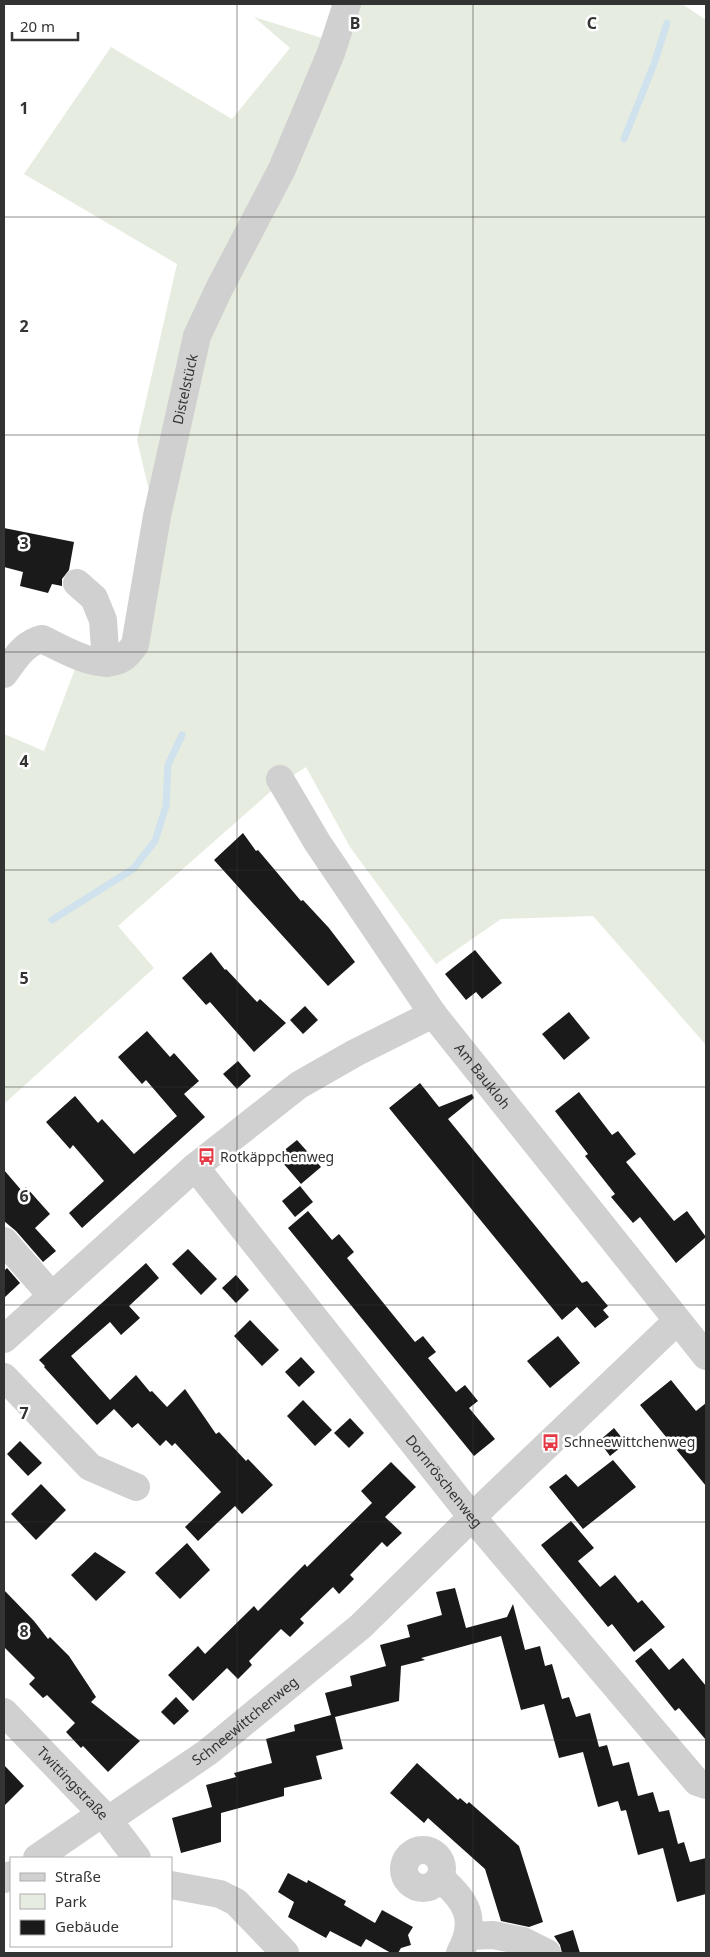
<svg xmlns="http://www.w3.org/2000/svg" width="710" height="1957" font-family="'Noto Sans',sans-serif">
<style>
.green{fill:#e6ecdf}
.lines{fill:none;stroke-linecap:round;stroke-linejoin:round}
.stream{stroke:#cfe2ee;stroke-width:7}
.building{fill:#1a1a1a}
.minor{stroke:#d0d0d0;stroke-width:28}
.grid{fill:none;stroke:#333;stroke-width:1;stroke-opacity:0.55}
.labels{text-anchor:middle;stroke-width:5;stroke-linejoin:round;paint-order:stroke}
.street-label{font-size:14px;fill:#333;stroke:#fff}
.poi-label{font-size:14px;fill:#333;stroke:#fff;text-anchor:start}
.grid-label{font-size:16px;text-anchor:middle;font-weight:bold;fill:#333;stroke:#fff;stroke-width:5;stroke-linejoin:round;paint-order:stroke}
</style>
<rect width="100%" height="100%" fill="#fff"/>
<path class="green" d="M359,4h323l24,16v1025l-113,-129 -92,3 -65,45 -86,-117 -44,-80 -28,18 -160,141 36,42 -150,136v-370l40,17 34,-90 33,7 50,-127 -24,-101 40,-176 -153,-90 87,-127 121,72 58,-71 -36,-31 68,21z"/>
<g class="lines">
<g class="stream">
<path d="M624,139l30,-75 13,-41"/>
<path d="M52,920l81,-51 22,-28 11,-35 2,-41 14,-30"/>
</g>
</g>
<g class="building">
<path d="M4,528l70,14 -5,28 -7,9v7l-10,-2 -4,9 -28,-7 3,-14 -19,-5z"/>
<path d="M243,833l13,18 2,-1 43,51 2,-1 26,28 26,34 -27,24 -114,-126z"/>
<path d="M475,950l27,33 -20,16 -6,-7 -10,8 -21,-26z"/>
<path d="M211,952l14,18 1,-1 31,33 3,-3 26,24 -32,29 -44,-50 -4,3 -24,-27z"/>
<path d="M305,1006l13,14 -15,14 -13,-14z"/>
<path d="M569,1012l21,26 -26,22 -22,-26z"/>
<path d="M147,1031l23,26 4,-4 25,28 -15,13 21,23 -123,111 -13,-15 35,-32 -31,-36 -3,4 -24,-27 29,-26 23,27 4,-4 32,35 43,-38 -31,-36 -4,4 -24,-27z"/>
<path d="M238,1061l13,15 -14,13 -14,-15z"/>
<path d="M420,1083l19,24 33,-13 2,4 -26,21 134,164 5,-2 21,25 -5,4 6,7 -14,11 -18,-21 -15,13 -173,-212z"/>
<path d="M579,1092l33,43 6,-4 18,23 -10,8 48,59 13,-10 19,26 -30,26 -36,-46 -7,6 -22,-26 4,-3 -30,-38 3,-2 -33,-43z"/>
<path d="M297,1140l24,27 -20,17 -24,-28z"/>
<path d="M4,1170l18,21 4,-4 24,27 -15,14 21,23 -13,11 -27,-31 -12,-10z"/>
<path d="M300,1186l13,16 -18,15 -13,-16z"/>
<path d="M308,1211l24,29 7,-6 15,18 -7,6 68,84 8,-6 13,16 -8,6 28,34 9,-7 13,16 -9,7 26,31 -21,17 -186,-228z"/>
<path d="M188,1249l29,30 -16,16 -29,-31z"/>
<path d="M146,1263l13,15 -30,28 11,12 -19,17 -11,-13 -39,34 39,44 26,-25 14,17 2,-1 15,16 18,-18 31,45 3,-2 27,29 2,-2 25,26 -31,29 -7,-8 -37,35 -13,-14 36,-35 -46,-49 -3,3 -6,-6 -6,6 -22,-23 -6,5 -18,-19 -17,16 -53,-58 1,-1 -6,-6z"/>
<path d="M7,1268l13,15 -16,15v-27z"/>
<path d="M236,1275l13,15 -13,13 -14,-15z"/>
<path d="M250,1320l29,30 -17,16 -28,-30z"/>
<path d="M558,1336l22,27 -30,25 -23,-27z"/>
<path d="M301,1357l14,15 -16,15 -14,-15z"/>
<path d="M671,1380l25,31 10,-8v83l-66,-81z"/>
<path d="M303,1400l29,30 -17,16 -28,-30z"/>
<path d="M350,1418l14,15 -15,15 -15,-15z"/>
<path d="M614,1428l12,15 -16,13 -11,-15z"/>
<path d="M20,1441l22,22 -14,13 -21,-22z"/>
<path d="M613,1460l23,27 -53,42 -34,-42 17,-13 12,13z"/>
<path d="M391,1462l25,25 -31,30 17,16 -15,14 -5,-5 -32,33 4,4 -15,15 -6,-7 -33,32 4,4 -14,14 -9,-8 -32,32 3,4 -14,14 -11,-11 -34,33 -25,-26 30,-29 7,8 49,-48 4,5 47,-47 2,3 65,-64 -11,-12z"/>
<path d="M41,1484l25,26 -30,30 -25,-26z"/>
<path d="M571,1521l23,27 -16,13 22,26 15,-12 23,28 4,-3 23,27 -31,25 -22,-28 -4,3 -67,-82z"/>
<path d="M187,1543l23,27 -30,29 -25,-26z"/>
<path d="M95,1552l31,20 -30,29 -25,-26z"/>
<path d="M455,1588l11,40 41,-11 6,-13 12,46 15,-4 5,20 7,-2 10,35 7,-2 7,20 14,-4 9,34 8,-2 6,21 16,-4 9,34 15,-4 6,20 10,-2 9,34 6,-2 6,20 16,-4v36l-29,8 -14,-54 -25,7 -12,-45 -5,1 -3,-10 -20,6 -15,-55 -24,6 -15,-54 -23,6 -20,-74 -80,22 4,2 -24,6 -2,35 -64,16 8,32 -27,7 6,23 -38,9v8l-63,17v29l-40,11 -9,-35 40,-11 -6,-22 30,-8 -2,-4 38,-10 -6,-24 29,-8 -1,-6 37,-10 -6,-22 27,-7 -2,-10 36,-10 -6,-21 30,-8 -3,-12 35,-10 -6,-23z"/>
<path d="M4,1590l30,31 14,18 2,-2 19,19 27,41 -5,5 49,39 -32,31 -25,-26 -2,2 -15,-16 9,-9 -28,-28 -4,3 -14,-14 6,-6 -31,-31z"/>
<path d="M651,1648l18,22 14,-12 23,28v54l-27,-32 -4,3 -40,-50z"/>
<path d="M176,1697l13,14 -15,14 -13,-13z"/>
<path d="M417,1763l41,37 2,-2 7,6 2,-2 50,44 24,76 -14,5 -28,-6 -16,-52 -57,-51 -4,5 -34,-30z"/>
<path d="M4,1765l20,21 -20,20z"/>
<path d="M288,1873l19,10 1,-3 38,21 -2,4 31,18 7,-13 31,17 -5,8 3,10 -10,3 -3,5h-7l-25,-14 -5,8 -31,-16 -4,7 -38,-21 6,-15 -16,-10z"/>
<path d="M573,1930l7,23h-18l-2,-8 -6,-9z"/>
</g>
<g class="lines">
<g class="minor">
<path d="M77,583l17,15 9,22 3,43"/>
<path id="s1" d="M4,674c11,-15 20,-31 38,-35 21,10 56,32 79,20 6,-2 10,-10 14,-14l22,-129 40,-180 22,-47 63,-120 49,-116 16,-49"/>
<path id="s2" d="M280,779l37,63 116,172 273,342"/>
<path id="s3" d="M195,1167l277,350 225,265 9,3"/>
<path d="M4,1241l48,55"/>
<path d="M4,1339l191,-172 104,-82 56,-32 78,-39"/>
<path d="M4,1377l86,90 46,20"/>
<path id="s4" d="M4,1712l104,108 29,38"/>
<path id="s5" d="M108,1820l100,-68 153,-126 111,-109 205,-196"/>
<circle cx="423" cy="1869" r="19"/>
<path d="M37,1858l64,-44"/>
<path d="M440,1878c27,23 38,42 20,75"/>
<path d="M4,1879l7,-4"/>
<path d="M171,1885l49,9 16,8 49,51"/>
<path d="M468,1936l25,-1 30,6 24,12"/>
</g>
</g>
<path class="grid" d="M237,4v1949M473,4v1949M4,217h702M4,435h702M4,652h702M4,870h702M4,1087h702M4,1305h702M4,1522h702M4,1740h702"/>
<defs>
<symbol id="bus-bare" viewBox="-9 -9 18 18"><path d="M-5-6H5V4H4V6H2V4H-2V6H-4V4H-5ZM-3.5-4V0h7V-4ZM-3.5 1.2v1.5H-2V1.2ZM2 1.2v1.5H3.5V1.2Z" fill="#e63946" stroke="#fff" stroke-width="2.5" paint-order="stroke"/></symbol>
</defs>
<g fill-rule="evenodd">
<use href="#bus-bare" x="194" y="1144" width="25" height="25"/>
<use href="#bus-bare" x="538" y="1430" width="25" height="25"/>
</g>
<g class="labels">
<g class="street-label">
<text dy="5" stroke="none"><textPath href="#s1" startOffset="418">Distelstück</textPath></text>
<text dy="5" stroke="none"><textPath href="#s2" startOffset="360">Am Baukloh</textPath></text>
<text dy="5" stroke="none"><textPath href="#s3" startOffset="401">Dornröschenweg</textPath></text>
<text dy="5" stroke="none"><textPath href="#s5" startOffset="169">Schneewittchenweg</textPath></text>
<text dy="5" stroke="none"><textPath href="#s4" startOffset="99">Twittingstraße</textPath></text>
</g>
<g class="poi-label">
<text x="220" y="1162">Rotkäppchenweg</text>
<text x="564" y="1447">Schneewittchenweg</text>
</g>
</g>
<g class="grid-label">
<text x="355" y="29">B</text>
<text x="592" y="29">C</text>
<text x="24" y="114">1</text>
<text x="24" y="332">2</text>
<text x="24" y="549">3</text>
<text x="24" y="767">4</text>
<text x="24" y="984">5</text>
<text x="24" y="1202">6</text>
<text x="24" y="1419">7</text>
<text x="24" y="1637">8</text>
</g>
<rect width="710" height="1957" fill="none" stroke="#333333" stroke-width="10"/>
<rect x="10" y="1857" width="162" height="90" fill="#ffffff" stroke="#adadad"/>
<rect x="20" y="1873" width="25" height="8" fill="#d0d0d0" stroke="#adadad"/>
<text x="55" y="1882" font-size="15" fill="#333333">Straße</text>
<rect x="20" y="1894" width="25" height="15" fill="#e6ecdf" stroke="#adadad"/>
<text x="55" y="1907" font-size="15" fill="#333333">Park</text>
<rect x="20" y="1920" width="25" height="15" fill="#1a1a1a" stroke="#adadad"/>
<text x="55" y="1932" font-size="15" fill="#333333">Gebäude</text>
<path d="M12 32v8h66v-8" fill="none" stroke="#333333" stroke-width="2.5"/>
<text x="20" y="32" font-size="15" fill="#333333" stroke="#ffffff" stroke-width="4" paint-order="stroke">20 m</text>
</svg>
